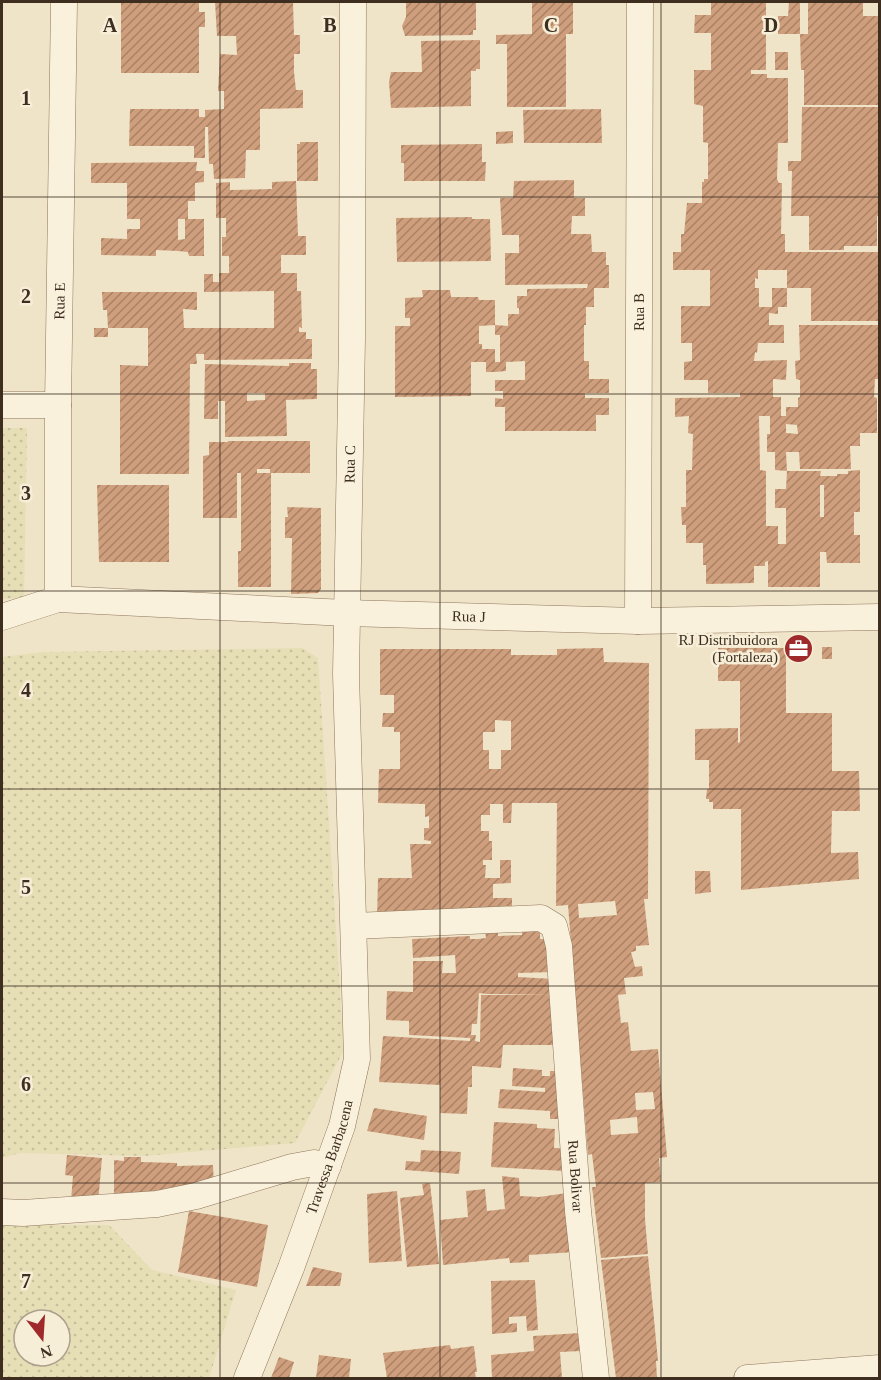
<svg xmlns="http://www.w3.org/2000/svg" width="881" height="1380" font-family="'Times New Roman',serif">
<style>
.farmland{fill:url(#farmland-dots);fill-rule:evenodd}
.building{fill:url(#building-hatch);fill-rule:evenodd}
.lines{fill:none;stroke-linecap:round;stroke-linejoin:round}
.street-casing{stroke:#8d765c;stroke-width:27}
.street{stroke:#faf1dc;stroke-width:26}
.grid{fill:none;stroke:#3d2e20;stroke-width:1.5;stroke-opacity:0.55}
.labels{text-anchor:middle;stroke-width:5;stroke-linejoin:round;paint-order:stroke}
.street-label{font-size:15px;fill:#3d2e20;stroke:#f7eed8}
.poi-label{font-size:15px;fill:#3d2e20;stroke:#f7eed8;text-anchor:end}
.grid-label{font-size:20px;text-anchor:middle;font-weight:bold;fill:#3d2e20;stroke:#f7eed8;stroke-width:5;stroke-linejoin:round;paint-order:stroke}
</style>
<defs>
<pattern id="farmland-dots" width="8" height="8" patternUnits="userSpaceOnUse" patternTransform="scale(1.5)"><rect width="8" height="8" fill="#e6deb5"/><path d="M2 2h.1M6 6h.1" fill="none" stroke="#c6bf9b" stroke-width="1.8" stroke-linecap="round"/></pattern>
<pattern id="building-hatch" width="6" height="6" patternUnits="userSpaceOnUse" patternTransform="scale(1.5)"><rect width="6" height="6" fill="#cf9f7d"/><path d="M-1 1l2-2M0 6l6-6M5 7l2-2" fill="none" stroke="#a98266"/></pattern>
</defs>
<rect width="100%" height="100%" fill="#f0e4c8"/>
<g class="farmland">
<path d="M2,428h25l-3,170 -22,1z"/>
<path d="M302,648l16,10 26,392 -49,93 -151,13 -124,-3 -18,5v-501l41,-5z"/>
<path d="M2,1225h107l43,45 84,20 -27,88h-207zM24,1320h36v36h-36z"/>
</g>
<g class="building">
<path d="M121,2h78v10h6v15h-6v46h-78z"/>
<path d="M215,2h78l1,33h6v19h-6v18l2,18h7v18l-43,1v41h-14l-1,28 -31,1 -1,-15h-4l-1,-37h-3v31h-11v-12h-65l1,-37h69v8h6v-7l19,-1v-18h-6l2,-37 17,1 -1,-19h-19z"/>
<path d="M406,2h70v28h-3v5l-68,1 -3,-10 4,-9z"/>
<path d="M532,2h41v32h-7v73h-59v-63h-11v-9l36,-1z"/>
<path d="M711,2h55v68h-15v4h16v4h21v65h-10l-1,36 2,4h3l-1,51h4v18h94v69h-68v-33h-24v-18h-29v9l-3,-1v10h4v19h13v-19h15v19h-9v7l-9,-1v12h15v18h-26l-1,10 -2,-1 -1,9 33,-1 -1,20 -13,-1v18h8v19h5v-9h12v-9l2,-1v-17l-4,-1 -1,-18 5,-1 -1,-35h80v54h-4l-1,18 3,1v35h-17v13h-10l1,23h-51l-1,-17h-13l1,19h34l-1,5h17v-2h11v-3l12,-1v42h-6v23h6v28h-33l-1,-11h-6v35h-52v-26l-3,1v4h-11v17l-48,1v-19h-3v-22h-17v-18h-4l-1,-18h5v-37h6l1,-36 -5,-1 1,-17 -14,1v-19l65,-1v-4h-32v-13h-24v-18l8,-1v-18h-11v-37h29v-36h-37v-18h8v-18h3l3,-31h15v-21h2v-3h4v-36l-5,-1v-36l-9,-2v-34h17v-37h-17l1,-18h16zM759,416h11v18h-3v18h8v18l12,1 -1,18h-11v19h11v36h-8v-18h-12v-55l-6,-1zM786,424l11,1 1,9 -12,-1zM820,485h4v32h-4z"/>
<path d="M789,2h11v32h-22v-18h10z"/>
<path d="M808,2h55v14h16v89h-75v-35h-3l-1,-36h8z"/>
<path d="M480,40v29h-4v2h-5v35l-80,2 -2,-26 2,-10h31l-1,-31z"/>
<rect x="775" y="52" width="13" height="18"/>
<path d="M802,107h77v109h-2v30h-33v4h-35v-34h-18l1,-45h-4v-10h13z"/>
<path d="M601,109l1,34h-78l-1,-33z"/>
<path d="M513,131v12l-17,1v-12z"/>
<path d="M300,142h18v39h-21v-37h3z"/>
<path d="M482,144v18h4l-1,19h-81v-18h-3v-18z"/>
<path d="M197,162l-1,9h8v11l-9,1v18h-7v18h16v37h-15l-1,-4 -10,-1 -22,-1v6l-55,-1v-17l26,1v-10h13v-10h-13v-36h-36v-20zM178,219h7v20l-7,1z"/>
<path d="M574,180v18h11v18h-13l-1,18h20l1,18h14v13h3v23h-15v19h-8v18h-2v36h5v18h20v14h-24v5h24v17h-13v16h-91v-24h-10v-9l8,1v-8h-8v-11h30v-19l-19,1v9l-11,1h-9v-10h-15v34l-76,1v-71h15v-8h-5v-20l18,-1 -1,-7h28l1,7h27l1,3h16v25l-16,1v18h3v5h13v13h5v-27h-5v-10l13,1v-12h11v-6h-2v-12h10v-7l60,-1 1,-4 -83,1v-32h14v-18h-17l-2,-37h13l1,-17z"/>
<path d="M296,181l2,55h8v19h-25v18h16v18h4l1,37 -3,-1v5h7v7h6v20l-108,1v-6h-8l1,10h-7l-1,110h-69v-109l28,1v-38h-40l-1,-18h-4l-1,-18h95v18l-14,-1 1,19h90v-37l-70,1v-18h9v8h6v-9h10v-17h-7v-19h4v-19h-10v-35l14,-1v8l42,-1v-7z"/>
<path d="M472,217v2h18l1,42 -94,1 -1,-44z"/>
<rect x="94" y="328" width="14" height="9"/>
<path d="M289,363h22v6h6v30l-31,1 1,36 -62,1v-36h-7v18h-14l1,-55 84,2zM247,393h18v7l-18,1z"/>
<path d="M228,441h82v32h-40v-4h-13v4h14v114h-33v-36h3v-78h-4v45h-34v-62l6,-1v-13h19z"/>
<path d="M97,485h72v77h-70z"/>
<path d="M287,507l34,1v81l-3,4 -27,1 1,-56h-7v-21h3z"/>
<rect x="822" y="647" width="10" height="12"/>
<path d="M603,648l1,14 45,1 -1,236h-4l5,46 -13,1v5l-5,1 4,15 7,-1 1,10 -19,2 2,16 -8,1 3,28 7,-1 3,29 27,-2 9,108 -8,1 2,24 -16,1v36l3,35 -47,4 -9,-71h4l-4,-33 -4,1 -20,-250 -12,1 1,-103h-45l-1,20h-8v-19h-13v11h-9v16h8v10h3v19h-9v5h3l-1,13h15v-18h11v23l-18,1v14h19v13l-135,9 1,-42h34l-2,-34h21v-3l-7,-1v-12h5v-12l-4,1v-13l-47,-1 1,-34h21v-37h-6v-5h-12l1,-14h11v-18h-14v-46h131v6h46v-6zM495,720l16,1v29h-10v19h-12v-19h-6v-18h12zM615,901l2,14 -38,3 -1,-14zM653,1092l2,17 -19,1 -1,-17zM637,1117l1,16 -27,2 -1,-15z"/>
<path d="M718,648h68v65h46v58h27l1,40h-28l-1,42 27,-1 1,27 -118,11v-81h-28v-7h-4v-3h-3l1,-10h2v-29h-14v-31l43,-1v15l2,-1v-61h-22z"/>
<path d="M695,871h15l1,21 -16,2z"/>
<path d="M530,929v2h10v8h14v33l-36,1v4l36,2 5,66h-56l-2,23 -29,-2v21h-4l-1,27 -27,-1v-28l-61,-3 4,-46 87,5v-3l-61,-3v-14l-23,-1 1,-29 26,1v-31h30l-1,12h14l-1,-18 -42,3 -1,-19 58,-3v3h8l8,-1 -1,-7h13v5l24,-1v-5zM479,993l8,1 64,1h-70l-1,47 -5,-1 1,-6h-5l1,-11h5z"/>
<path d="M513,1068l29,2v6h8v-5h10l2,48h-12v-8l-52,-3 2,-19 45,3v-4l-33,-2z"/>
<path d="M374,1108l53,8 -3,24 -57,-9z"/>
<path d="M494,1122l43,2v4l18,1 -1,19h10l1,23 -74,-4z"/>
<path d="M421,1150l40,2 -2,22 -54,-4 1,-9 14,1z"/>
<path d="M67,1155l35,3 -4,45 -27,-3 2,-24 -8,-1z"/>
<path d="M124,1157h17v5l36,1v3l36,-1 1,23 -100,8v-36l10,1z"/>
<path d="M502,1176l17,2 1,18 19,1 28,-4 8,59 -46,3v7l-19,1 -1,-5 -66,7 -3,-45 28,-3 -2,-26 19,-2 2,22 18,-2z"/>
<path d="M430,1183l9,81 -32,3 -7,-69 24,-3 -2,-11z"/>
<path d="M397,1191l5,70 -33,2 -2,-69z"/>
<path d="M189,1211l79,14 -11,62 -79,-15z"/>
<path d="M648,1256l10,105h-2l1,17h-41l-15,-118z"/>
<path d="M313,1267l29,6 -2,13h-34z"/>
<path d="M535,1280l3,50 -11,1 -1,-15 -17,1v7l8,-1v9l-25,2 -1,-53z"/>
<path d="M580,1333l1,18 -21,1 2,26h-70l-1,-23 43,-4 -1,-15z"/>
<path d="M450,1345l1,4 23,-3 3,26h-2l1,6h-89l-4,-25z"/>
<path d="M319,1355l32,4 -2,19h-33z"/>
<path d="M279,1357l15,5 -5,16h-18z"/>
</g>
<g class="lines">
<defs>
<g id="street">
<path d="M2,405h56"/>
<path id="s1" d="M58,599v-194l6,-403"/>
<path id="s2" d="M2,617l56,-18 288,14 292,8 242,-4"/>
<path id="s3" d="M638,621l2,-619"/>
<path id="s4" d="M354,926l187,-8 13,8 5,20 19,265 18,167"/>
<path d="M2,1212l21,1 134,-9 39,-8 96,-29 22,-4 14,3"/>
<path id="s5" d="M247,1378l44,-110 51,-142 15,-67 -11,-385 6,-335 1,-337"/>
<path d="M747,1378l133,-10"/>
</g>
</defs>
<use href="#street" class="street-casing"/>
<use href="#street" class="street"/>
</g>
<path class="grid" d="M220,2v1376M440,2v1376M661,2v1376M2,197h878M2,394h878M2,591h878M2,789h878M2,986h878M2,1183h878"/>
<defs>
<symbol id="office-disc" viewBox="-11 -11 22 22"><circle r="9.5" fill="#9e2a2b" stroke="#f7eed8"/><path d="M-6-3h4V-5.5h4V-3h4V5H-6ZM-1-4.5V-3h2v-1.5ZM-6 0V1H6V0Z" fill="#fff"/></symbol>
</defs>
<g fill-rule="evenodd">
<use href="#office-disc" x="782" y="632" width="33" height="33"/>
</g>
<g class="labels">
<g class="street-label">
<text dy="5" stroke="none"><textPath href="#s1" startOffset="298">Rua E</textPath></text>
<text dy="5" stroke="none"><textPath href="#s3" startOffset="309">Rua B</textPath></text>
<text dy="5" stroke="none"><textPath href="#s5" startOffset="933">Rua C</textPath></text>
<text dy="5" stroke="none"><textPath href="#s2" startOffset="470">Rua J</textPath></text>
<text dy="5" stroke="none"><textPath href="#s5" startOffset="236">Travessa Barbacena</textPath></text>
<text dy="5" stroke="none"><textPath href="#s4" startOffset="454">Rua Bolivar</textPath></text>
</g>
<g class="poi-label">
<text x="778" y="645">RJ Distribuidora<tspan x="778" dy="17">(Fortaleza)</tspan></text>
</g>
</g>
<g class="grid-label">
<text x="110" y="32">A</text>
<text x="330" y="32">B</text>
<text x="551" y="32">C</text>
<text x="771" y="32">D</text>
<text x="26" y="105">1</text>
<text x="26" y="303">2</text>
<text x="26" y="500">3</text>
<text x="26" y="697">4</text>
<text x="26" y="894">5</text>
<text x="26" y="1091">6</text>
<text x="26" y="1288">7</text>
</g>
<rect width="881" height="1380" fill="none" stroke="#3d2e20" stroke-width="6"/>
<g transform="translate(42 1338) rotate(163)"><circle r="28" fill="#f7eed8" stroke="#ada18e" stroke-width="1.5"/>
<path d="M0-4.5L10 22L0 15L-10 22Z" fill="#9e2a2b"/>
<text y="-9" font-size="16" font-weight="bold" text-anchor="middle" fill="#3d2e20">N</text>
</g>
</svg>
